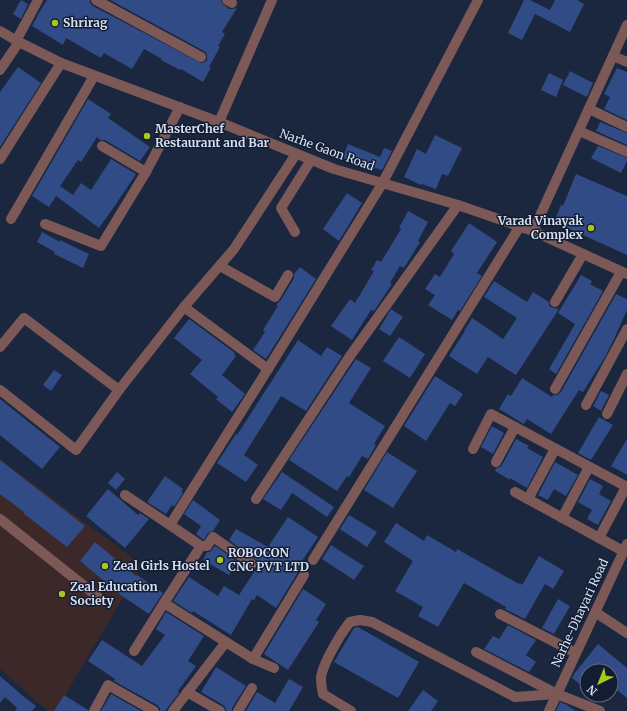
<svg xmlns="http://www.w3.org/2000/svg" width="627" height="711" font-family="Merriweather,serif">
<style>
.education{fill:#3c2829}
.building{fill:#304b86}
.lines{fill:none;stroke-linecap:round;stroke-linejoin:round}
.minor{stroke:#7c5956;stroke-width:10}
.poi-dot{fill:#a7c81f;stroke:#121d33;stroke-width:1.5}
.labels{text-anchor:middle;stroke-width:3;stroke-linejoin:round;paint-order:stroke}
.poi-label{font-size:12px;font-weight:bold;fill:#d7dfef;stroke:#121d33;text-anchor:start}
.street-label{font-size:12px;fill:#d7dfef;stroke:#121d33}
</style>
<rect width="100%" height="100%" fill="#1b273e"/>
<path class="education" d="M0,459l142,106 -86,146h-8l-48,-42z"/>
<g class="building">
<path d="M21,0l7,4 -7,15 -8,-5z"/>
<path d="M47,0h43v3l3,3 108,57 4,-1 2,-2v-6l-3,-3 -94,-51h111l1,3 7,6h3l5,-1 -15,24 3,2 -7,12 2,1 -11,20 2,1 -8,14 -22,-13 -1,1 -19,-10 1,-1 -18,-10 -12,20 -28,-16 -3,5 -35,-20 -3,7 -31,-19 8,-15z"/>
<path d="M524,0h6l20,10 5,-10h22l7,4 -14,28 -35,-18 -13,26 -14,-7z"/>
<path d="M18,67l23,16 -41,64v-55z"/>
<path d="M617,68l10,4v48l-23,-11 6,-12 -6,-3z"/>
<path d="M570,71l23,12 -6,14 -24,-12z"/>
<path d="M549,73l14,7 -7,17 -15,-7z"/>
<path d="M88,99l23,15 -3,4 42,29 -10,14 -35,-21h-5l-3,-3 -16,25 -3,-2 -18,26 13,9 8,-12 10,7 20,-31 25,15 -22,33 -15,21 -43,-32 -7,11 -17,-11z"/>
<path d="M600,122l27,11v12l-31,-14z"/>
<path d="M435,135l27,13 -14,28 -6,-2 -6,15 -14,-5 -1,1 -17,-8 13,-28 9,5z"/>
<path d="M348,144l32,13 4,-9 8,3 -10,19 -7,-2 -1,2 -31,-12z"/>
<path d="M598,146l29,12v3l-6,12 -30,-15z"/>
<path d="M576,174l51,22v59l-73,-33 7,-17 2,1z"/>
<path d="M347,193l15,10 -23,38 -16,-12z"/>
<path d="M408,211l20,11 -10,19 2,1 -16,26 -4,-2 -10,17 2,1 -18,27 -3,-1 -19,30 -21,-14 19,-27 5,4 19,-32 -3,-1 6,-10 4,2 20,-33 -2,-1z"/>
<path d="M469,223l28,19 -20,31 5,3 -22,35 -2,-1 -6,10 -24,-15 7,-10 -10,-6 10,-15 5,3 14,-23 -3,-3z"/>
<path d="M42,232l18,10v-2l29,14 -6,14 -29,-14 1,-2 -18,-10z"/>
<path d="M300,267l16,12 -50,80 -13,-9 12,-18 -2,-2 15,-24 -2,-1 5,-5 13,-22v-4z"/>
<path d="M581,275l11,6 -2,3 13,7 -47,83 -7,-5 26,-45 -17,-11z"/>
<path d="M494,281l33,21 6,-10 16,10v3l2,2 8,2 -43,66 -28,-18 -11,17 -28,-18 16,-25h-1l8,-13 31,21 14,-21 -33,-21z"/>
<path d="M616,294l11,5v11l-13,29 -9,18 -22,35 -4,-2 -28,44 -24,-15 -3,5 -25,-15 9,-15 3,2 11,-18 30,19 1,-2h2l4,-1 2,-2z"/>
<path d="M391,309l12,8 -13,19 -11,-7z"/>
<path d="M189,319l46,34 -1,2 2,1 -14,19 23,19 -13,18 -16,-13 2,-2 -28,-23 12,-14 -28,-22z"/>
<path d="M399,337l26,17 -15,24 -27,-17z"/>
<path d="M298,340l23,16 6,-9 15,9 -36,55 -25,-15 -37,59 14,10 -12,17 -29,-19 19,-29 1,1z"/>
<path d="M356,359l15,9 -22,35 36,23 -11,18 2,1 -8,14 -6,-3 -13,21 -2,-1 -10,15 -48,-31z"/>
<path d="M54,370l8,5 -11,16 -8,-6z"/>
<path d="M435,376l28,18 -8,12 -5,-3 -24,38 -22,-15z"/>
<path d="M601,391l8,4 -8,16 -8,-5z"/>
<path d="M0,399l60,48 -18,22 -42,-34z"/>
<path d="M599,417l14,8 -22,35 -13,-7z"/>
<path d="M492,426l12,7 -11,21 -12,-7z"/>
<path d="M516,439l13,7 -2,2 16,9 -16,31 -17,-10v2l-15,-9 1,-3 4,-1 2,-2z"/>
<path d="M627,439v36l-16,-9z"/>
<path d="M387,452l30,19 -24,37 -29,-18z"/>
<path d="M0,460l85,66 -18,21 -44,-34 1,-1 -24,-18z"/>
<path d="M555,462l23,13 -12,21 -12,-7 -6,11 -10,-5z"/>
<path d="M117,472l8,7 -9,11 -8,-7z"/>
<path d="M282,472l52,35 -7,10 -35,-24 -11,17 -18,-11z"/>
<path d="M165,476l18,13 -2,3 2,1 -9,14 -2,-2 -6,9 -19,-12z"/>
<path d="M590,479l13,7 -4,8 12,7 -13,24 -11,-6 5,-9 -14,-8z"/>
<path d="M108,489l30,26 2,-2 9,6 -24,29 -39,-32z"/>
<path d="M193,500l27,20 -7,11 -5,2 -4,7 -8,-6 5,-8 -17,-12z"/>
<path d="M349,515l28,17 -10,15 -27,-18z"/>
<path d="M288,517l30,20 -18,27 5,3 -7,5 -22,36 -19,-13 -3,5 -2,-1 -21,36 -38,-24 -1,2 -19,-12 16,-24 29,19 6,-10 15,9 21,-32 -31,-23 7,-11 32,18z"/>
<path d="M396,523l28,18 3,-6 29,17 1,-3 62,35 1,-1 2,2 17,-29 25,15 -11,18 -8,-5 -20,35 -20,-10 1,-2 -42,-24 -26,44 -20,-11 5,-9 -28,-16 18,-30 -29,-19z"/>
<path d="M95,542l41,34 1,-1 26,18 -14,21 -27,-18 -42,-35z"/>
<path d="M331,545l33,21 -10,14 -32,-21z"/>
<path d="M215,546l22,15 -8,14 -26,-15 4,-8h3z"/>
<path d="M303,589l23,15 -10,16 3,2 -31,48 -24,-16z"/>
<path d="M558,599l12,7 -16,28 -12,-6z"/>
<path d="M166,612l38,24 -16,25 8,5 -18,25 1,2 -14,18h-5v-3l-3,-3 -43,-24 1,-2 -27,-18 14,-21 40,26 23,-31 -9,-6z"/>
<path d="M508,625l28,15 -10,15 10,7 -7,10 -45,-23 9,-13 6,3z"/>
<path d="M358,627l61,35 -21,36 -64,-36 20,-34z"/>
<path d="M598,644l29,24v30l-16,-13v-14h-24v19l-15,-12 2,-4z"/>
<path d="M216,667l30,19 -14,22v3h-6v-3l-3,-3 -22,-13z"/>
<path d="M0,676l23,20 13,10 -4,5h-17l2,-3 -12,-11 -5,6z"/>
<path d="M289,679l14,8 -14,24h-43l11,-19 18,11z"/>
<path d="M423,690l15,11 -7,10h-23z"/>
<path d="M111,694l30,17h-40z"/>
<path d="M64,695l24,15v1h-34z"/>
<path d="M560,702l7,3 9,6h-20z"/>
</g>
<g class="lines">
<g class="minor">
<path d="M96,0l105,57"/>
<path d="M227,0l5,3"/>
<path d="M0,31l19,11 42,21 158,59 115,47 124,36 75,26 94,43"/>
<path d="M16,41l22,-41"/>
<path d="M613,56l14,6"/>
<path d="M0,70l19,-28"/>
<path d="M589,109l38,18"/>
<path d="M219,122l53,-122"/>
<path d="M579,131l48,21"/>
<path d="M102,146l44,26"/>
<path d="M0,159l61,-96"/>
<path d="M11,219l83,-143"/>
<path d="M45,224l56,22 45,-74 34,-65"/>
<path d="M533,231l94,-206"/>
<path d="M295,232l-14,-24 30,-48"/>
<path d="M220,266l55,31 13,-22"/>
<path d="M555,302l28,-48"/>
<path d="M184,307l84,62"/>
<path d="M0,347l24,-29 95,72 -43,60 -76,-60"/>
<path d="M555,389l66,-117"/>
<path d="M119,390l65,-83 50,-58 62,-95"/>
<path d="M586,405l41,-76"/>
<path d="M607,414l20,-40"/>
<path d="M473,449l18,-35 136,73"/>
<path d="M496,462l19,-35"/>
<path d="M515,492l108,59"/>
<path d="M125,495l45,30"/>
<path d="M256,499l94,-143 108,-151"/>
<path d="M528,499l27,-50"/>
<path d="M562,518l27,-51"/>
<path d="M0,519l98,78"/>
<path d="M599,538l27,-51"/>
<path d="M313,560l207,-334"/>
<path d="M252,564l-39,-27 -6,9h-6l-31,-21 98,-156 114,-185 96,-184"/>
<path d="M595,612l32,21"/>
<path d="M500,614l76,39"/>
<path d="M226,642l27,17 21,9"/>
<path d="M134,651l30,-48"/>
<path d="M476,652l81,42 43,17"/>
<path d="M253,659l51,-84"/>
<path d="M187,692l33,19"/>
<path d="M94,711l14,-26 46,26"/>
<path d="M173,711l53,-69 -62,-39 37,-57"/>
<path d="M238,711l14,-23"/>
<path d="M351,711l-28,-17c-1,-5 -2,-11 -2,-16 1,-13 20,-45 29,-56l10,-2 12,2 143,75 42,-3"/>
<path d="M549,711l8,-17 70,-150"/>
</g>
</g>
<g class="poi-dot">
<circle cx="55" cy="23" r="4"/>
<circle cx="147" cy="136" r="4"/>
<circle cx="591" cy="228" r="4"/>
<circle cx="220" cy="560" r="4"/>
<circle cx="105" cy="566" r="4"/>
<circle cx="62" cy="594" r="4"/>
</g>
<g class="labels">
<g class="poi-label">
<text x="63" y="27">Shrirag</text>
<text x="155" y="133">MasterChef<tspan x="155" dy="14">Restaurant and Bar</tspan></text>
<text x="583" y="225" text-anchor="end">Varad Vinayak<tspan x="583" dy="14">Complex</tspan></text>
<text x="228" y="557">ROBOCON<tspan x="228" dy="14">CNC PVT LTD</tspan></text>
<text x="113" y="570">Zeal Girls Hostel</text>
<text x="70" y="591">Zeal Education<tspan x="70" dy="14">Society</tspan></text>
</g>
<g class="street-label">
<text transform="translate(327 150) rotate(20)" y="4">Narhe Gaon Road</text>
<text transform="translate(580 613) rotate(-65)" y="4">Narhe-Dhayari Road</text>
</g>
</g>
<g transform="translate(599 683) rotate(223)"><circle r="19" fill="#121d33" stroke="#616b7e"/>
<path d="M0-3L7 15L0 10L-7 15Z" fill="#a7c81f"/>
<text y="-6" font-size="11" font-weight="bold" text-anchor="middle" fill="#d7dfef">N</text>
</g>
</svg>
